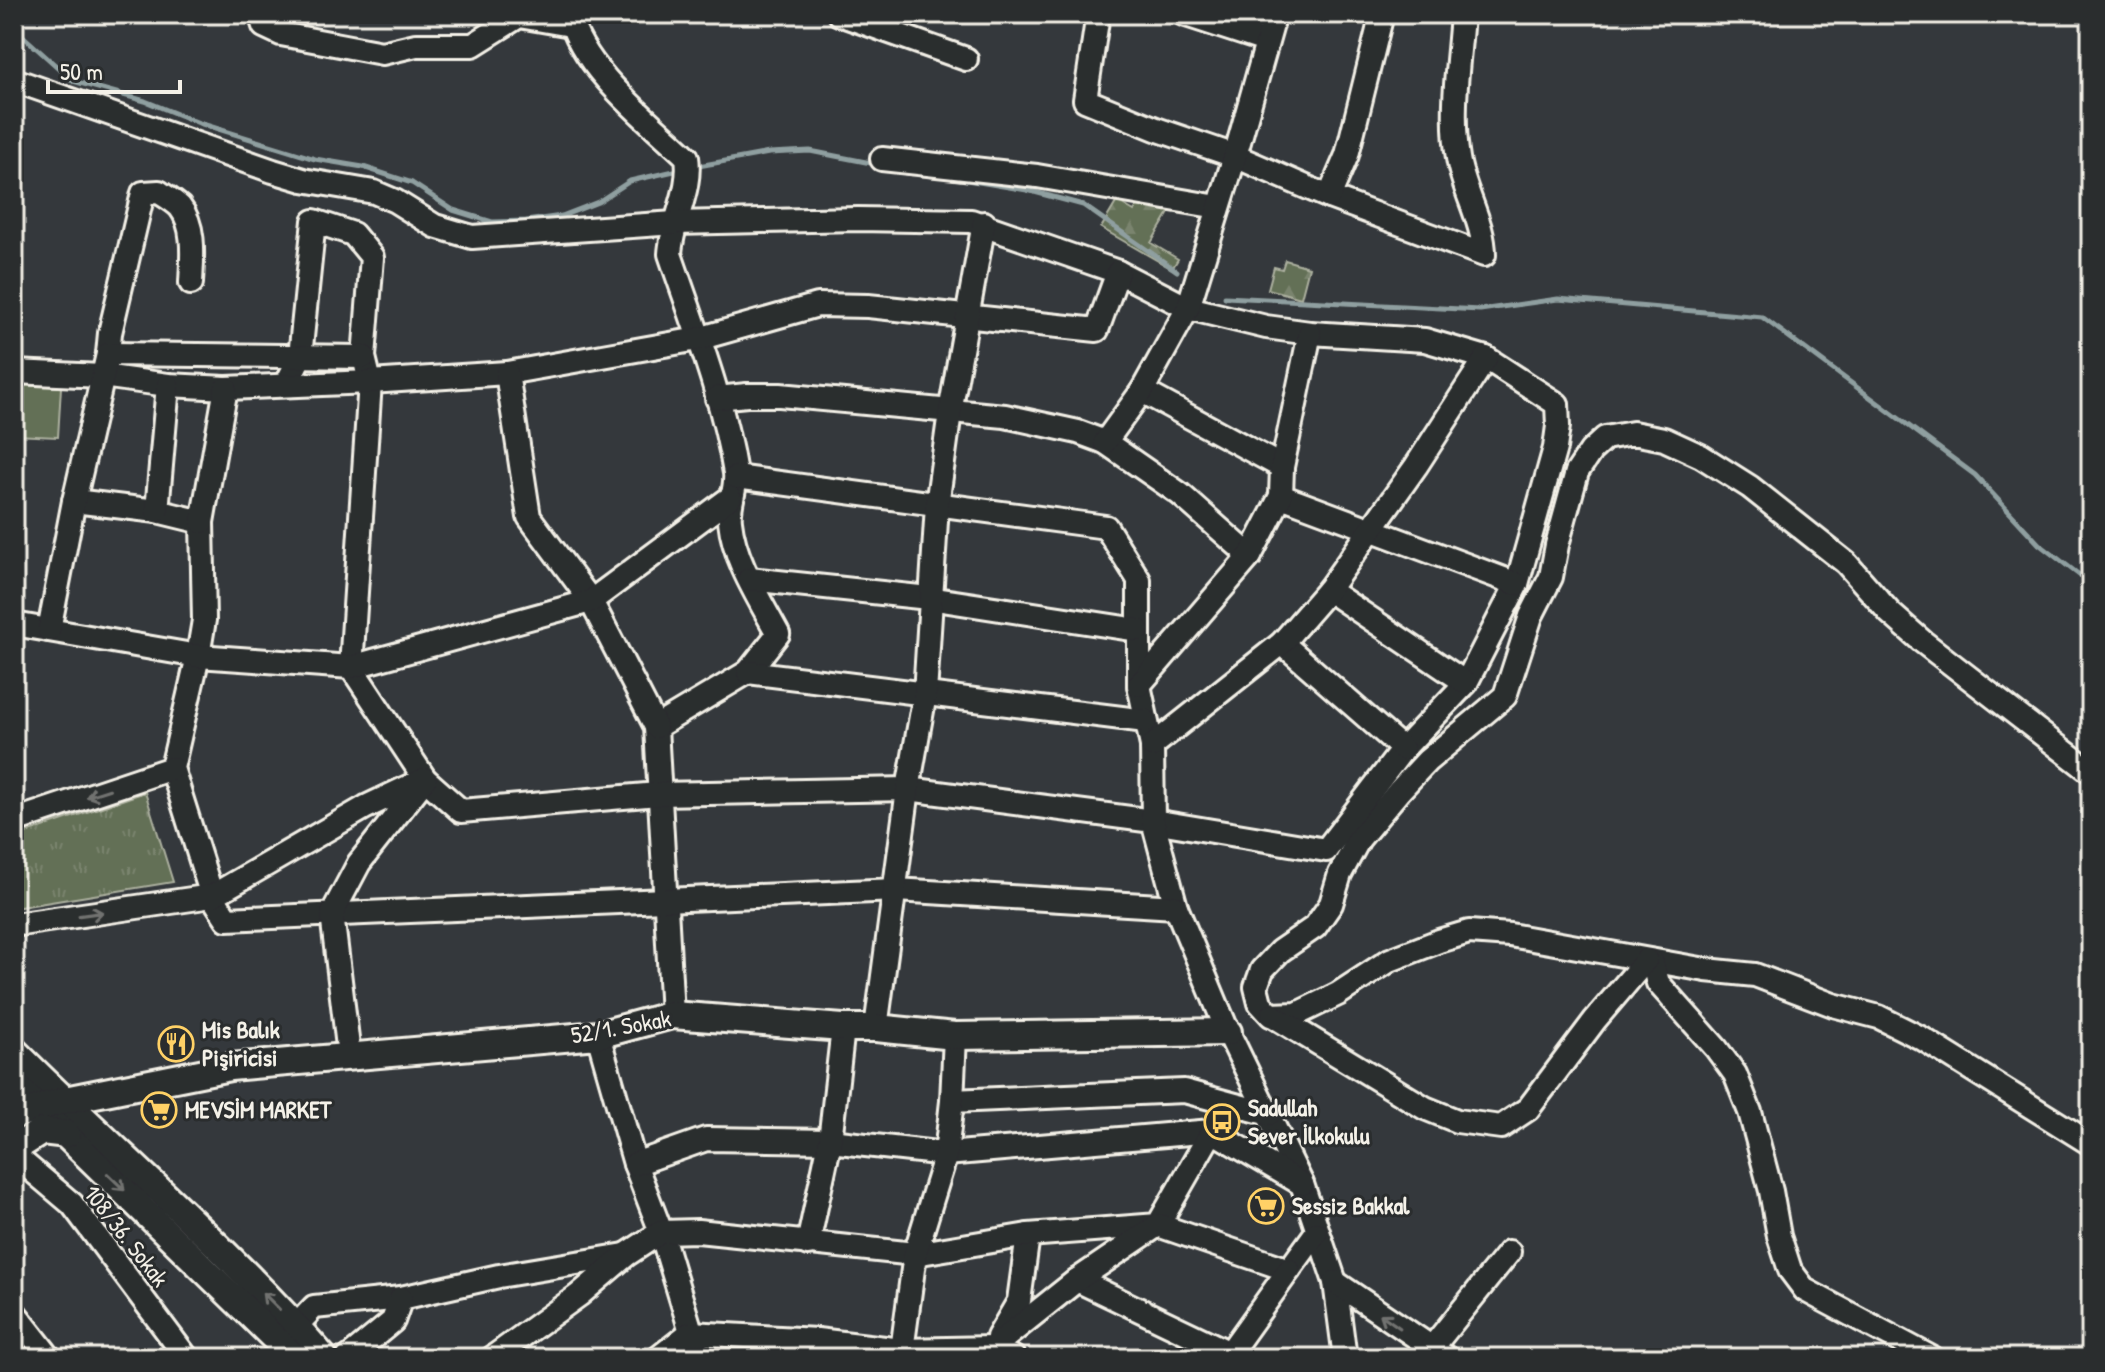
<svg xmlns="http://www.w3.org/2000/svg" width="2105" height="1372" font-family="'Patrick Hand',sans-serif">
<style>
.grass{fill:url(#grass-tufts);stroke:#acb09f;stroke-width:2}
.forest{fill:url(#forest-firs);stroke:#acb09f;stroke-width:2}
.garden{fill:#636f56;stroke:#acb09f;stroke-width:2}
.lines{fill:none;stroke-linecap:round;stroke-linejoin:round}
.stream{stroke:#8f9fa0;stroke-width:5}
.minor-casing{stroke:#f4f1e8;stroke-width:28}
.major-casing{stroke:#f4f1e8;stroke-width:32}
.minor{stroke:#2a2d2e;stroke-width:22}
.major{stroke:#2a2d2e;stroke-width:26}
.oneway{stroke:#71726f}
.labels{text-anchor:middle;stroke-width:6;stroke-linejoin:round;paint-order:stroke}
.street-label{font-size:24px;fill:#f4f1e8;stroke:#2a2d2e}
.poi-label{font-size:24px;font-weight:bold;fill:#f4f1e8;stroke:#2a2d2e;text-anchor:start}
</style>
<defs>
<pattern id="grass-tufts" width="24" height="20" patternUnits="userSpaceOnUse" patternTransform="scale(2)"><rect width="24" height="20" fill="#636f56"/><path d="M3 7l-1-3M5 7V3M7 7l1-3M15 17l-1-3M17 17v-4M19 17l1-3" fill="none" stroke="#7a846e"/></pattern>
<pattern id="forest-firs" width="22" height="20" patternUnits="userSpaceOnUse" patternTransform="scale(2)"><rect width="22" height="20" fill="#636f56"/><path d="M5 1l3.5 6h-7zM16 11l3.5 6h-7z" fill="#7a846e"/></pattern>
</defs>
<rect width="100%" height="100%" fill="#34383c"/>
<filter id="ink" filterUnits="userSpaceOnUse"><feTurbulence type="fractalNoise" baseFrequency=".0125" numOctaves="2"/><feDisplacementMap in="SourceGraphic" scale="16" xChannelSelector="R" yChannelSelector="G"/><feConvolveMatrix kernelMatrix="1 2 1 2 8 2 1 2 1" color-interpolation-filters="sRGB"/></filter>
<g filter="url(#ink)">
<path class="grass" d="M145,792l28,90 -159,26v-71z"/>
<g class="forest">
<path d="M1143,196l27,15 -19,32 27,16 -6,10 -71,-41 16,-27 17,10z"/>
<path d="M1285,260l24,7 -8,31 -33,-9 6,-22 8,2z"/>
</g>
<path class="garden" d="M14,384l47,3 -3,50 -44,-2z"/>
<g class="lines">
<g class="stream">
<path d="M2089,14l2,7"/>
<path d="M14,28l59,53 72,20 54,22 116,36 48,8 49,16 41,27 39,12 34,-1 36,-5 36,-14 32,-21 53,-12"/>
<path d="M693,167l76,-14 41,-2 66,13"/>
<path d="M949,177l78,13 56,15 94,66"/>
<path d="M1225,297l255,13 78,-11 204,18 213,158 64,69 52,40"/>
</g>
<defs>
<g id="minor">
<path d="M260,14l4,12 17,8 101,19 34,-8h57l46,-29 52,9"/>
<path d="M569,14c13,55 78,105 118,143 5,33 -15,63 -17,97 24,71 53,144 65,219 2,15 -7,32 -5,48 4,40 30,79 48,113l-30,38 -92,55 16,288"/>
<path d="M839,14l127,45"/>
<path d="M1098,14l-13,86 71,29 79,27 94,41 155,58c0,-33 -21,-64 -26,-97 -8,-47 1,-97 4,-144"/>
<path d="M1183,14l83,27"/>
<path d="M14,80l259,91 30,9 71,12 21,9 40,25 37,11 203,-14 183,-4 113,2 147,51 70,36 78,19 44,6 115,7 61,18 71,46 1,22 -3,22 -38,136 -51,99 -63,66 -77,101 -173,-29 -245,-32 -250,5 -197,17 -36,-32 -74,-112 19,-285 -6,-25 8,-100 -19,-23 -39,-13 -14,136 -14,28"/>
<path d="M882,159l155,17 181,31"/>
<path d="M1329,197l18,-42 35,-141"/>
<path d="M108,354l2,-21 33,-140 16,-1c6,4 15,9 21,15 16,20 12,52 11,76"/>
<path d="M14,372l88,4 66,9 58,3 144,-6 137,-9 191,-34 120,-34 50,1 229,24 21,-58"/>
<path d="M507,373l22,144 62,84 65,126"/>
<path d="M1142,391l140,76"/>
<path d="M717,398l30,-3h33l225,21 73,16 27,10 75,52 70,62"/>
<path d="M1105,442l37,-51 46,-83 47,-152 40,-142"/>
<path d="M736,477l370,50 33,53v105l13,61 1,75 23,86 52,125 74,152 33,98 10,76"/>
<path d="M1281,496l236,88"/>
<path d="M74,501l83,10 45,11 2,98 -6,36 -26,112 40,128 15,23 669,-29 280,17"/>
<path d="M157,511l11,-126"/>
<path d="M202,522l24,-134"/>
<path d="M749,579l180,19 209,32"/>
<path d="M1328,590l138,93"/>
<path d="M14,624l184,32 153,11 240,-66 139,-103"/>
<path d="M49,630l25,-129 34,-147 256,3"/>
<path d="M1282,643l121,106"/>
<path d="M748,672l398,49"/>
<path d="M1139,685l111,-129 31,-60 1,-29 28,-134"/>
<path d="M1152,746l130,-103 46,-53 88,-124 70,-108"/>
<path d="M2091,772l-168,-130 -33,-29 -44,-50 -96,-76 -49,-31 -37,-17 -31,-6 -28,5 -14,13 -14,21 -20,73 -6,32 -20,39 -26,80 -78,65 -28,30 -40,48 -19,35 -9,30 -16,23 -35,24 -18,19 -6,17 4,16 11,12 26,-1 41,-20 52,-34 49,-19 30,-9 41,3 196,35 49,5 78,30 46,12 44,22 168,105"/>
<path d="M14,821l158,-53"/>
<path d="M14,925l198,-29 154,-89 59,-28 -66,84 -27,51 17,141"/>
<path d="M1652,961l6,22 58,65 19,26 15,38 21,79 8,45 11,34 15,20 127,68"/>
<path d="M1272,1015l153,93 32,13 44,6 27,-18 67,-89 51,-60"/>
<path d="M876,1028l32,-239 17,-95 12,-189 13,-93 34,-189"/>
<path d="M598,1035l37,129 26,68 38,126"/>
<path d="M952,1101l232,-10 85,23"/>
<path d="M14,1155l58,49 115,154"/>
<path d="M635,1164l71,-25 124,2 116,13 266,-23 90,53"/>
<path d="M808,1244l22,-103 13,-113"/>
<path d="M1077,1280l163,78"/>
<path d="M1335,1282l112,76"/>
<path d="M14,1312l36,46"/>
<path d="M296,1326l18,-19 87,-9 98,-22 126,-21"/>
<path d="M998,1337l21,-36 9,-66"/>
<path d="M348,1358l45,-37 8,-23"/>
<path d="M492,1358l87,-63 47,-40 35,-23 37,-1 217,23 113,-19 130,-10 54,-94"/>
<path d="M658,1358l32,-25 127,7 85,10 90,-2 22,10"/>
<path d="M901,1358l14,-104 31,-100 6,-53 3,-65"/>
<path d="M987,1358l5,-10 85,-68 81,-55 131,45 27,-37"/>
<path d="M1226,1358l63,-88"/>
<path d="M1420,1358l11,-9 78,-97"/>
</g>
<g id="major">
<path d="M14,1051c103,103 214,197 310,307"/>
<path d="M14,1084l281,274"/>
<path d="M14,1115l51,-15 165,-33 368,-32 74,-20 171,13h33l79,8 273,-4"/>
<path d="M14,1149l28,-18 25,3"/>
</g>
</defs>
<use href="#minor" class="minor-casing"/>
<use href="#major" class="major-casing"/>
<use href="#minor" class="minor"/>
<use href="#major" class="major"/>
</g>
<defs><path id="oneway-shaft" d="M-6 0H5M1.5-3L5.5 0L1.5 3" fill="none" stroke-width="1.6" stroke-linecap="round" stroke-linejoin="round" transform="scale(2)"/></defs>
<g class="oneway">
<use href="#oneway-shaft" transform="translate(98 793) rotate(162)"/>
<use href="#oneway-shaft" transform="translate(91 914) rotate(-8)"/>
<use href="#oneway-shaft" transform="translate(116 1182) rotate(44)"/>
<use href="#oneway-shaft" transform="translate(271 1301) rotate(-135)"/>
<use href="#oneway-shaft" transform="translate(1390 1321) rotate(-145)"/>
</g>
</g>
<defs>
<symbol id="restaurant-ring" viewBox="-11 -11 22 22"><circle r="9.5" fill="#2a2d2e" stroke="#ffd166" stroke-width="1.5"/><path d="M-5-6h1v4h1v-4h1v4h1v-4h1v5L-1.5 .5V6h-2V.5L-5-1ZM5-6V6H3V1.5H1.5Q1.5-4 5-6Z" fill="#ffd166"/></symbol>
<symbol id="supermarket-ring" viewBox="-11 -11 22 22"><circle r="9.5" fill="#2a2d2e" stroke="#ffd166" stroke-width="1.5"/><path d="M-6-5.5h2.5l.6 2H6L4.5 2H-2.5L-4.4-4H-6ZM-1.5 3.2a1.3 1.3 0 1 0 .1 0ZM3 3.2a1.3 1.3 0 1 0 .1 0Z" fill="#ffd166"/></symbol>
<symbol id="bus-ring" viewBox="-11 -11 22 22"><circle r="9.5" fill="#2a2d2e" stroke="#ffd166" stroke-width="1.5"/><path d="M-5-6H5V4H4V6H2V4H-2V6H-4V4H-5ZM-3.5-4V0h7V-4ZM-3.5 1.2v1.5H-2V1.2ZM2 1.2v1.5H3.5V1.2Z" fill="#ffd166"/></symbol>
</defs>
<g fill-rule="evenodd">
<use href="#restaurant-ring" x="156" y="1024" width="40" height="40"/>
<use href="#supermarket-ring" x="139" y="1090" width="40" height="40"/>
<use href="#bus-ring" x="1202" y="1102" width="40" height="40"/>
<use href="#supermarket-ring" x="1246" y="1186" width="40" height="40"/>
</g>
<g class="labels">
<g class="street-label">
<text transform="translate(621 1027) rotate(-10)" y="8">52/1. Sokak</text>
<text transform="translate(126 1236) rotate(52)" y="8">108/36. Sokak</text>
</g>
<g class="poi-label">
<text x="202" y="1038">Mis Balık<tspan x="202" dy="28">Pişiricisi</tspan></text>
<text x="1248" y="1116">Sadullah<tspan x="1248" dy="28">Sever İlkokulu</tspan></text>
<text x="185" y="1118">MEVSİM MARKET</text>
<text x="1292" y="1214">Sessiz Bakkal</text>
</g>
</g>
<rect width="2105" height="1372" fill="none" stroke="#2a2d2e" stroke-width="48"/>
<rect x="24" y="24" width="2057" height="1324" fill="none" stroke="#f4f1e8" stroke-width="3" filter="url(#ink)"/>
<path d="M48 80v12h132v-12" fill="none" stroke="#f4f1e8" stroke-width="4"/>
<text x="60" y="80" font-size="24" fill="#f4f1e8" stroke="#2a2d2e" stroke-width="6" paint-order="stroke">50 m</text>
</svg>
